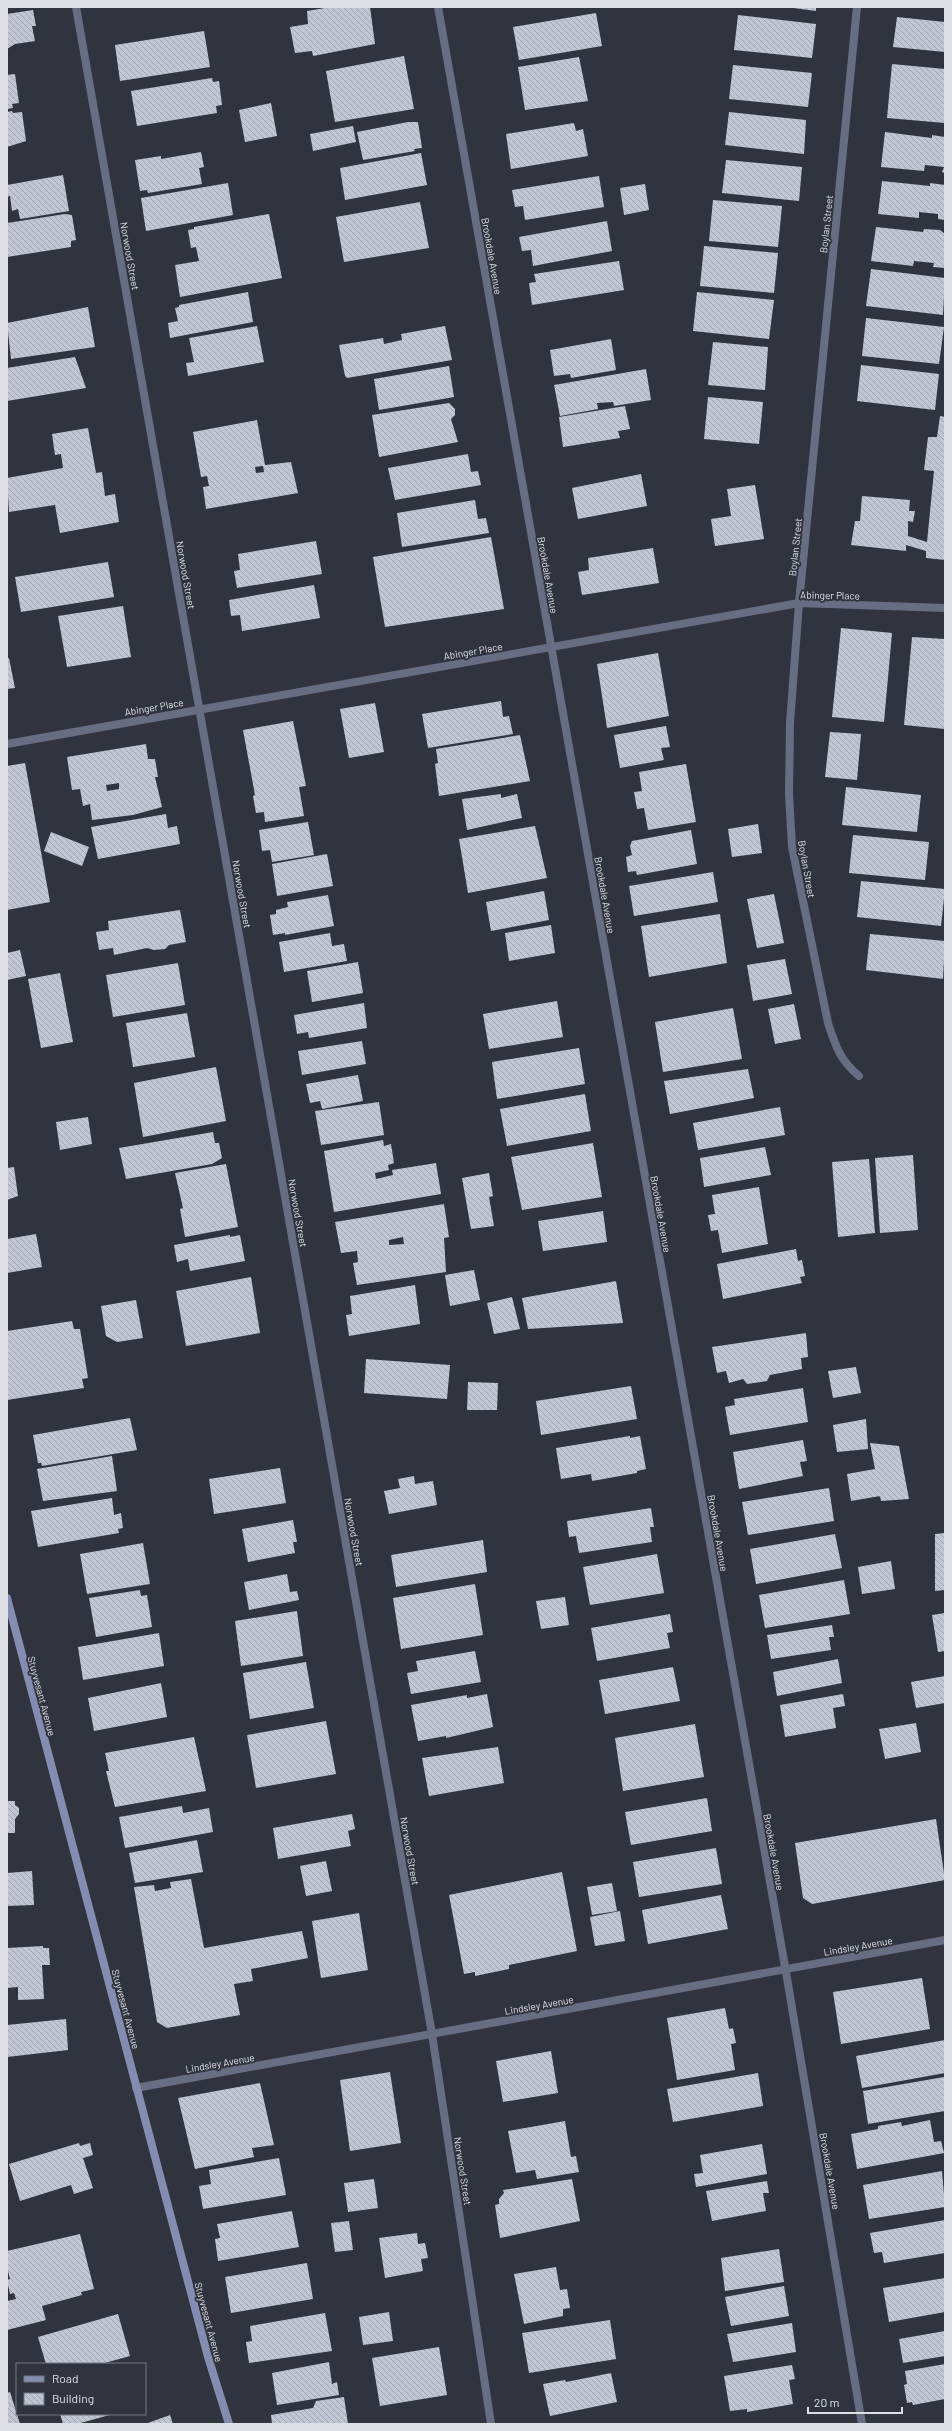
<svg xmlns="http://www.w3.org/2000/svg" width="952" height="2431" font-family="Barlow,sans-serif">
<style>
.building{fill:url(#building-back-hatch);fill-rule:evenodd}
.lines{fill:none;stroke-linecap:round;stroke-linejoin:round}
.minor{stroke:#676e84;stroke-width:8}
.secondary{stroke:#828db1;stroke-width:8}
.labels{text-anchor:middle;stroke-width:4;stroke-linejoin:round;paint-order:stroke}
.street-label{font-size:10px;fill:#dee0e6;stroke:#31343e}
</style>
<defs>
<pattern id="building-back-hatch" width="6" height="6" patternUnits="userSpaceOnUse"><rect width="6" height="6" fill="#c2c6d3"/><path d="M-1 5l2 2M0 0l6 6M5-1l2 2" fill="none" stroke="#a2a5b0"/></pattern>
</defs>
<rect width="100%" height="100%" fill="#31343e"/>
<g class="building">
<path d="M331,7h39l5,37 -62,12 -1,-5 -17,2 -5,-26 18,-3 -1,-13z"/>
<path d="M786,7h30v4z"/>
<path d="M33,10l3,16h-4l3,15 -20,3 -8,5v-35z"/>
<path d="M596,13l6,33 -83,14 -6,-33z"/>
<path d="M738,15l78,9 -4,34 -78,-8z"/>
<path d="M897,17l48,5v30l-52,-5z"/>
<path d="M204,31l6,36 -90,14 -5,-36z"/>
<path d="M404,56l10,53 -79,13 -9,-51z"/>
<path d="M579,57l9,44 -63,9 -7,-43z"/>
<path d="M892,64l53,5v54l-58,-5z"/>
<path d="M733,65l79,8 -4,34 -79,-8z"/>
<path d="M15,74l4,29 -7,1 1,4 -6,1v-34z"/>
<path d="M212,78l1,4 6,-1 3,24 -6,1 1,7 -80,13 -6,-35z"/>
<path d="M271,103l6,33 -32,6 -6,-32z"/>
<path d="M12,111l1,2 9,-1 4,29 -19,6v-35z"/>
<path d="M729,112l77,8 -2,34 -79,-9z"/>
<path d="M408,122h10l4,26 -8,1 1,2 -52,9 -6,-28z"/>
<path d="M574,123l2,8 7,-2 5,27 -77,13 -5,-35z"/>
<path d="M353,126l3,16 -43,9 -3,-17z"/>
<path d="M885,132l47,6v-3l13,2v36l-3,-1 2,-5 -19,-2 -1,6 -43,-4z"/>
<path d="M201,152l3,15 -5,1 3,16 -54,9 -1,-3 -7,1 -5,-31 26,-4v3z"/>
<path d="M421,153l6,32 -82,15 -5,-32z"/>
<path d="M726,160l76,7 -3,34 -77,-8z"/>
<path d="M63,175l6,36 -49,8 -2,-10 -6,2 -2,-15 -3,1v-12z"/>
<path d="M599,176l5,31 -79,13 -2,-14 -8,1 -3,-17z"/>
<path d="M882,181l48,5v-3l15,2v35l-7,-1v-5l-19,-2v6l-41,-4z"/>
<path d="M228,183l5,32 -87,16 -5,-33z"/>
<path d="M645,184l4,26 -25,5 -4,-27z"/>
<path d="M713,200l69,6 -4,41 -69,-6z"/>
<path d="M420,202l9,46 -85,14 -8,-45z"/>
<path d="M65,214l7,1 4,25 -5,1v6l-64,10v-34z"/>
<path d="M269,214l13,64 -102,19 -5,-32 24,-4 -3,-14 -5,1 -3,-18 6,-1v-2z"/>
<path d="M607,221l5,30 -79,15 -2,-16 -9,1 -3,-14z"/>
<path d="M876,227l47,5 1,-3 16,1 5,4v34l-12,-1 1,-4 -20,-2 -1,5 -42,-5z"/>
<path d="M704,246l74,7 -4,40 -74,-7z"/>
<path d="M619,261l5,29 -92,15 -3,-22 7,-1 -2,-8z"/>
<path d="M871,269l74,9 -2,37 -77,-9z"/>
<path d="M248,292l5,30 -83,16 -2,-15 10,-2 -3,-13 4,-1v-2z"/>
<path d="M697,292l77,8 -5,39 -76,-8z"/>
<path d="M88,307l7,40 -84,12 -4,-36z"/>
<path d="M866,318l78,9 -5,37 -77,-8z"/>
<path d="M257,326l7,36 -76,14 -2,-13 8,-1 -5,-24z"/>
<path d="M445,326l7,34 -105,18 -2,-2 -6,-31 44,-7 1,6 18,-4 -1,-6z"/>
<path d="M611,339l5,31 -45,8 -1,-4 -16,2 -4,-26z"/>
<path d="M713,342l55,5 -3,43 -57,-5z"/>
<path d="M75,357l11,31 -79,13v-33z"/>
<path d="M861,365l78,9 -4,36 -78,-9z"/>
<path d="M449,366l5,31 -75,13 -5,-31z"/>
<path d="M646,369l5,31 -37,6 -1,-4 -16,1 1,6 -38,7 -6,-31z"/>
<path d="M708,397l55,5 -4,42 -55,-5z"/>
<path d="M449,403l6,6v6l-4,4 7,23 -79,15 -7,-42z"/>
<path d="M625,406l5,23 -12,2 2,7 -57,9 -4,-30z"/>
<path d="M940,416l5,1v143l-19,-2v-7l-20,-6v6l-55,-6 4,-24h5l2,-25 48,4 -1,11h6l-2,11 -5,-1v15l19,6 7,-71 -10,-1 4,-33h9z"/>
<path d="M257,420l8,45 26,-3 7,31 -92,16 -3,-22 6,-1 -2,-10 -6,1 -8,-45zM263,466l1,6 -8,1 -1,-6z"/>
<path d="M88,428l8,45 6,-1 3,24 10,-2 4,28 -59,11 -5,-28 -46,7 -2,-34 56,-10 -2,-14 -6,1 -3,-21z"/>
<path d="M468,454l3,18 7,-1 3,14 -86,15 -7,-32z"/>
<path d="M641,474l6,32 -69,13 -6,-31z"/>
<path d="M755,485l9,54 -49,7 -4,-27 20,-3 -4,-27z"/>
<path d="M475,500l3,19 8,-1 3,15 -87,14 -5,-34z"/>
<path d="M491,537l13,72 -119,18 -12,-70z"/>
<path d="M316,541l6,33 -85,14 -3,-17 6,-1 -2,-16z"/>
<path d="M653,548l6,35 -77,12 -4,-23 11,-2 -1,-12z"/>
<path d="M108,562l6,35 -93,15 -6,-35z"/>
<path d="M314,585l6,33 -78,13 -2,-16 -9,1 -2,-16z"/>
<path d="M123,606l8,51 -64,10 -9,-51z"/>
<path d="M841,628l51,5 -8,89 -52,-5z"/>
<path d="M912,637l33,2v90l-41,-4z"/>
<path d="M658,653l11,63 -62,12 -10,-64z"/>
<path d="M9,658l6,30 -8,1v-30z"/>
<path d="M501,701l2,16 6,-1 4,18 -85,14 -6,-34z"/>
<path d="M375,703l9,49 -35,6 -9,-49z"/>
<path d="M293,721l13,65 -7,1 5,29 -39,6 -1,-10 -8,1 -3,-17 2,-1 -12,-65z"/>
<path d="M666,726l4,21 -9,1 3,12 -44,8 -6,-33z"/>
<path d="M830,732l31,2 -4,46 -32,-3z"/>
<path d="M520,735l10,46 -91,15 -4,-32 3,-1 -2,-14z"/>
<path d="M146,744l2,15h7l3,18h-3l7,30 -29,8 -41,5 -2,-16 -7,2 -3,-17 -8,1 -5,-33zM119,783v6l-12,2 -1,-6z"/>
<path d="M25,763l25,139 -43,8v-144z"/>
<path d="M686,764l10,58 -48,8 -4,-22 -7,1 -3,-17 8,-1 -3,-19z"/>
<path d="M846,787l75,8 -4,37 -75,-7z"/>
<path d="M501,794v4l16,-4 5,24 -55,12 -5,-31z"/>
<path d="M166,814l2,14 9,-2 3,18 -82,15 -7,-32z"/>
<path d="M308,822l6,33 -42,7 -2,-12 -8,1 -3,-21z"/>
<path d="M758,824l4,29 -30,4 -4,-28z"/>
<path d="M535,826l12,52 -79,15 -9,-54z"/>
<path d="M691,830l6,34 -60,11 -1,-4 -8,1 -2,-15 6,-2 -2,-9 2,-5z"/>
<path d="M51,832l38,15 -7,19 -38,-15z"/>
<path d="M853,835l76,7 -4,38 -76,-7z"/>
<path d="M327,854l6,32 -56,10 -5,-32z"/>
<path d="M713,872l5,30 -84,14 -5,-30z"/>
<path d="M861,881l84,8 -4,37 -84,-9z"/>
<path d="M544,891l5,29 -58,11 -5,-29z"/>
<path d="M774,894l10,49 -27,5 -10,-49z"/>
<path d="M328,895l6,31 -49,9v-2l-12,2 -3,-20 6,-1v-4l12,-3 -1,-5z"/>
<path d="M180,910l6,32 -17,3 -4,4 -11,1 -7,-2 -33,7 -1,-7 -14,2 -3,-18 13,-2 -1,-9z"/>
<path d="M720,914l7,49 -78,14 -8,-51z"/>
<path d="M551,925l4,28 -46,8 -4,-28z"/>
<path d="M330,933l2,13 12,-2 3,17 -63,11 -5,-30z"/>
<path d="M870,934l75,7 -2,38 -77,-9z"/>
<path d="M20,950l6,26 -19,4v-27z"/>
<path d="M785,959l7,35 -39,7 -6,-36z"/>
<path d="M358,962l5,31 -51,9 -5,-31z"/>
<path d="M178,963l7,42 -72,12 -7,-42z"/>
<path d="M60,973l13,69 -32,6 -13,-69z"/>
<path d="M557,1001l6,36 -74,12 -6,-35z"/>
<path d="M364,1003l3,25 -58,10 -1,-6 -11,2 -3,-19z"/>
<path d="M794,1004l7,35 -26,5 -7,-35z"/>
<path d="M733,1008l9,51 -79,13 -8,-50z"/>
<path d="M187,1013l8,44 -62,10 -7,-44z"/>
<path d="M362,1041l4,23 -64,11 -4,-24z"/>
<path d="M579,1048l6,36 -88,15 -5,-37z"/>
<path d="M216,1067l10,54 -83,16 -9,-54z"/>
<path d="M748,1069l6,29 -84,16 -6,-33z"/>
<path d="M358,1075l5,26 -41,8 -2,-8 -10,2 -4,-19z"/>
<path d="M585,1094l6,37 -84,15 -7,-37z"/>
<path d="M379,1102l5,33 -63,10 -6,-34z"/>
<path d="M780,1107l5,28 -87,15 -5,-27z"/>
<path d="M88,1117l4,27 -32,6 -4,-28z"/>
<path d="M213,1132l2,11h4l3,15 -10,6 -86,15 -7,-31z"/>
<path d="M383,1140l1,6 7,-2 3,19 -6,2 1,5 -14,3 1,6 17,-4 -1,-5 44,-7 5,31 -107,18 -10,-61z"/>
<path d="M593,1143l9,54 -80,13 -11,-53z"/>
<path d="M765,1147l6,28 -67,12 -4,-29z"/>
<path d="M913,1155l5,75 -38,3 -5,-75z"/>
<path d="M869,1159l6,74 -37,4 -6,-75z"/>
<path d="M226,1164l12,63 -53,10 -5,-28 3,-1 -8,-35z"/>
<path d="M14,1167l4,29 -11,4v-32z"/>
<path d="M489,1173l4,23 -4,1 5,29 -23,3 -9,-51z"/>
<path d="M759,1187l9,57 -46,9 -4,-23 -7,1 -3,-16 7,-1 -3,-19z"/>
<path d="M444,1204l5,33 -5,1 2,34 -89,13 -4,-22 5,-1 -1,-11 -16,2 -6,-31zM403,1237l1,7 -15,1v-5z"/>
<path d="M603,1211l4,31 -64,9 -5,-30z"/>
<path d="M36,1234l6,33 -35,6v-34z"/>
<path d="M230,1235v2l10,-2 5,26 -55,10 -2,-12 -11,3 -3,-17z"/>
<path d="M796,1249l2,12 4,-1 3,16 -5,1 2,6 -79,16 -6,-35z"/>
<path d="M474,1270l6,30 -30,6 -5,-31z"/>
<path d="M251,1277l9,56 -74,13 -10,-55z"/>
<path d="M616,1281l7,42 -95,6 -6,-31z"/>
<path d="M415,1285l5,39 -71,12 -3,-21 6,-1 -2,-18z"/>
<path d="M512,1297l8,32 -26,5 -7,-31z"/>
<path d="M136,1300l7,38 -26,4 -11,-6 -5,-30z"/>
<path d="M72,1321l2,8h6l8,49 -6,1 2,9 -77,12v-69z"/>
<path d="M806,1333l2,24 -7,1 1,11 -32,6 -3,6 -20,3 -4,-5 -14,4 -3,-12 -9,2 -5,-26z"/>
<path d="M366,1359l84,6 -3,34 -83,-6z"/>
<path d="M856,1367l5,26 -28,5 -5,-27z"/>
<path d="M468,1382l30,1 -1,27h-30z"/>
<path d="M631,1386l6,33 -96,16 -5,-34z"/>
<path d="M803,1388l5,34 -78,13 -5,-28 10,-2 -1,-6z"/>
<path d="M130,1418l7,32 -95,16 -1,-3h-3l-5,-28z"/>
<path d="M866,1419l2,30 -31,3 -4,-27z"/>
<path d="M630,1436v2l10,-2 6,33 -9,2v2l-45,8 -1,-7 -30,5 -5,-31z"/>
<path d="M803,1440l4,21 -7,1 3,14 -64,13 -6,-37z"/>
<path d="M870,1443l29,3 10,53 -28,2 -4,-20 3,15 -29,5 -4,-27 28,-5z"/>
<path d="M112,1456l5,35 -74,10 -6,-32z"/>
<path d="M280,1468l6,35 -72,11 -5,-35z"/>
<path d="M414,1476l1,8 18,-3 4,24 -48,9 -5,-23 16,-3 -2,-9z"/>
<path d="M829,1488l5,33 -86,14 -6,-33z"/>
<path d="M112,1498l2,17 7,-2 2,15 -5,1 1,4 -81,14 -7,-36z"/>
<path d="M651,1508l3,19h-4l2,15 -73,11 -3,-17 -7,1 -2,-16z"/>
<path d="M293,1520l4,22h-4l2,11 -47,9 -6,-33z"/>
<path d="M945,1533v57l-10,1v-57z"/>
<path d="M835,1534l7,34 -86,16 -6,-35z"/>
<path d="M483,1540l4,32 -91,15 -5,-32z"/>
<path d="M143,1543l7,41 -63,10 -7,-40z"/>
<path d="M657,1554l7,39 -74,12 -7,-38z"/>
<path d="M891,1561l4,28 -33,5 -4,-27z"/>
<path d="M287,1574l3,18 7,-1 2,9 -50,10 -5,-28z"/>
<path d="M844,1580l6,34 -85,14 -6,-33z"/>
<path d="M475,1584l8,51 -82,14 -8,-51z"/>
<path d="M140,1590l1,6 6,-1 5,32 -56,10 -7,-39z"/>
<path d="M565,1597l4,28 -28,4 -5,-28z"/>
<path d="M297,1611l6,45 -62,10 -6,-45z"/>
<path d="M945,1613v38l-7,1 -6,-37z"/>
<path d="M670,1614l3,18 -6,1 3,15 -73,13 -6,-33z"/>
<path d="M832,1625l2,12h-5l2,13 -60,9 -4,-24z"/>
<path d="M159,1633l5,33 -81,14 -5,-33z"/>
<path d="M475,1651l6,31 -70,12 -4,-21 11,-2 -2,-10z"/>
<path d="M838,1659l4,24 -65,13 -4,-24z"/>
<path d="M306,1662l8,46 -64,11 -7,-46z"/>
<path d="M673,1667l7,34 -75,13 -6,-34z"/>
<path d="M945,1676v27l-29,5 -5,-26z"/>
<path d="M161,1683l6,34 -73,14 -6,-33z"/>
<path d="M487,1694l6,33 -47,11v-2l-28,5 -7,-36 56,-10v3z"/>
<path d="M843,1694l2,12 -12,2 3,20 -51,9 -5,-32z"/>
<path d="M326,1721l10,53 -80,14 -9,-53z"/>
<path d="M916,1723l5,29 -36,7 -6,-30z"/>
<path d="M695,1724l9,53 -81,14 -8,-53z"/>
<path d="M194,1737l12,54 -91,16 -9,-36h3l-4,-18z"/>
<path d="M498,1747l6,36 -75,13 -7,-38z"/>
<path d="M707,1798l5,33 -81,14 -6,-33z"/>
<path d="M7,1801h8v4l4,3v6l-4,5v14h-8z"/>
<path d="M182,1806l1,7 26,-5 4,24 -88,16 -6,-31z"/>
<path d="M352,1814l3,15 -7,2 3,15 -73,13 -5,-31z"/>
<path d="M936,1819l9,61 -133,24 -9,-6 -8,-55z"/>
<path d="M197,1840l6,32 -68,11 -6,-30z"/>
<path d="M716,1848l6,36 -83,13 -6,-35z"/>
<path d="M326,1861l6,30 -26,5 -6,-30z"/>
<path d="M32,1871l2,34 -27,1v-33z"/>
<path d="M562,1872l15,79 -68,14v4l-34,7v-4l-11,2 -15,-79z"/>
<path d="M191,1879l13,69 98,-17 6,27 -57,11 2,12 -19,3 6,31 -73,13 -10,-6 -23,-135 20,-2 1,6 16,-3 -1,-6z"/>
<path d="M612,1883l5,28 -25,4 -5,-28z"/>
<path d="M721,1895l7,34 -80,15 -6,-34z"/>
<path d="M620,1911l5,30 -30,5 -5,-29z"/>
<path d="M359,1913l9,57 -47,8 -9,-57z"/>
<path d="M43,1946v2h6l1,17h-8l2,34 -26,1v-13l-11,1v-40z"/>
<path d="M922,1978l8,51 -89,15 -8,-52z"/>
<path d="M725,2008l4,21 4,-1 3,15 -5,1 4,26 -58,10 -10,-62z"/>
<path d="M66,2019l2,31 -61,7v-32z"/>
<path d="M945,2040v33l-83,15 -6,-32z"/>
<path d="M551,2051l7,42 -55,9 -7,-41z"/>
<path d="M390,2072l11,71 -51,8 -10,-71z"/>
<path d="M758,2073l5,33 -90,16 -6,-33z"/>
<path d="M944,2077l1,34 -77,13 -5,-33z"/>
<path d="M260,2083l14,62 -22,3 2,9 -59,12 -17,-71z"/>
<path d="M930,2120l4,22 7,-1 3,12 -87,16 -6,-35 27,-5v-3l23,-4 1,4z"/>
<path d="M565,2121l6,36 5,-1 3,16 -42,7 -2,-9 -19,3 -8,-42z"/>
<path d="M79,2143l1,3 10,-3 3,12 -10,3 10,30 -19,6 -3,-9 -51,16 -11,-37z"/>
<path d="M762,2144l5,30 -71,13 -2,-13 9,-1 -3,-18z"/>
<path d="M279,2158l7,37 -83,14 -4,-23 12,-2 -2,-14z"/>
<path d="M942,2171l3,36 -76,12 -6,-34z"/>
<path d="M374,2179l4,29 -30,4 -4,-29z"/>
<path d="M572,2179l8,42 -80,17 -5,-33 4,-1v-5l5,-6 -1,-3z"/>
<path d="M767,2181l2,12h-6l3,18 -54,10 -6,-30z"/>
<path d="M292,2211l7,36 -81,14 -3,-22 5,-1 -3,-14z"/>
<path d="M945,2220v33l-61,10 -2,-11 -8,1 -4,-20z"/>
<path d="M349,2221l4,29 -18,2 -4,-29z"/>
<path d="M417,2233l1,11 7,-1 3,15 -7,1 2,12 -38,7 -6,-40z"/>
<path d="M80,2234l14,55 -13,3 1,3 -40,11 4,14 -39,10v-29l9,-2 -2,-6 -4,1 -3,-14 3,-1 -3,-12v-16z"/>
<path d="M779,2249l5,33 -59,9 -4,-33z"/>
<path d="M307,2263l6,36 -82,14 -6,-36z"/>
<path d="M556,2267l4,23 7,-1 3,19 -7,1v7l-39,8 -10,-50z"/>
<path d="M945,2278v34l-56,10 -6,-34z"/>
<path d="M784,2286l5,30 -58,10 -6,-29z"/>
<path d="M389,2312l4,29 -30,4 -4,-28z"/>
<path d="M325,2313l7,38 -83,12 -3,-21 6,-1 -2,-15z"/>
<path d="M118,2314l12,42 -29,8h-55l-8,-27z"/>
<path d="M610,2320l6,39 -87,14 -7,-40z"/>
<path d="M792,2323l4,29 -63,10 -6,-28z"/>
<path d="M945,2331v25l-42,7 -4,-24z"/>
<path d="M439,2347l8,48 -67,11 -8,-48z"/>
<path d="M329,2362l3,22 5,-2 2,13 -62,10 -5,-32z"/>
<path d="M945,2364v35l-32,6 -1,-3 -5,1 -3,-18 3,-1 -2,-13z"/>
<path d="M792,2365l3,14 -6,1 4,24 -46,8v-3l-17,2 -6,-35z"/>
<path d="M611,2373l6,29 -67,14 -7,-32 22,-4 1,2z"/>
<path d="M10,2392l10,32h-13v-31z"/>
<path d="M344,2397l4,27h-76l-1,-9 42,-7 3,-7z"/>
<path d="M60,2414h53l-36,10h-14z"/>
<path d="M170,2415l3,9h-28z"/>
</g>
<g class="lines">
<g class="minor">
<path d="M76,7l356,2027 59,390"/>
<path d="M438,7l349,1971 75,446"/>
<path d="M857,7l-58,596 -9,120 -1,71 3,53 36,176c8,24 12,37 31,53"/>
<path d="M7,744l792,-141 146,5"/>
<path d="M136,2088l809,-148"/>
</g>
<path class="secondary" d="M7,1598l201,759 21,67"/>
</g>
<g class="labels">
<g class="street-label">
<text transform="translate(826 224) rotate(-84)" y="4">Boylan Street</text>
<text transform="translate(130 256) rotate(80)" y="4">Norwood Street</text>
<text transform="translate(492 256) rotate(80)" y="4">Brookdale Avenue</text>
<text transform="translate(795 547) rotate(-84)" y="4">Boylan Street</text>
<text transform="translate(186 575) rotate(80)" y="4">Norwood Street</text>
<text transform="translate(548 575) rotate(80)" y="4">Brookdale Avenue</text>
<text transform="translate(830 595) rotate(1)" y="4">Abinger Place</text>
<text transform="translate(473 651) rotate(-10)" y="4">Abinger Place</text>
<text transform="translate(154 707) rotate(-10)" y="4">Abinger Place</text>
<text transform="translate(807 869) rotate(80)" y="4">Boylan Street</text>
<text transform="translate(242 894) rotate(80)" y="4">Norwood Street</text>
<text transform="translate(605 895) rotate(80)" y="4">Brookdale Avenue</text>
<text transform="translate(298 1213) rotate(80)" y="4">Norwood Street</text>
<text transform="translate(661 1214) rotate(80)" y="4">Brookdale Avenue</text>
<text transform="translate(354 1532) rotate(80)" y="4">Norwood Street</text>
<text transform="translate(718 1533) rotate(80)" y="4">Brookdale Avenue</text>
<text transform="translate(42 1696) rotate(75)" y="4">Stuyvesant Avenue</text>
<text transform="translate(410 1851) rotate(80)" y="4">Norwood Street</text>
<text transform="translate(774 1852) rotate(80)" y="4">Brookdale Avenue</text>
<text transform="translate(858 1946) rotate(-10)" y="4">Lindsley Avenue</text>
<text transform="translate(539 2005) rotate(-10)" y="4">Lindsley Avenue</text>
<text transform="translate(126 2009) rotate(75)" y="4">Stuyvesant Avenue</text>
<text transform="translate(220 2063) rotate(-10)" y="4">Lindsley Avenue</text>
<text transform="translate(463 2171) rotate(81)" y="4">Norwood Street</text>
<text transform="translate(830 2171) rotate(80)" y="4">Brookdale Avenue</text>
<text transform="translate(209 2322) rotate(75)" y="4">Stuyvesant Avenue</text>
</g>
</g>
<rect width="952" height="2431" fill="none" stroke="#dee0e6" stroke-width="16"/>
<rect x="16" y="2363" width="130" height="52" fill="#31343e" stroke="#767981"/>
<rect x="24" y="2376" width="20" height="6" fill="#828db1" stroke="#767981"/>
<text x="52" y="2383" font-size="12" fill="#dee0e6">Road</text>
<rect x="24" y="2393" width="20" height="12" fill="url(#building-back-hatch)" stroke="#767981"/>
<text x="52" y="2403" font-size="12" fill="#dee0e6">Building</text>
<path d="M808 2407v6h94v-6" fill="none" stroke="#dee0e6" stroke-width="2"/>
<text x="814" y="2407" font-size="12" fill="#dee0e6" stroke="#31343e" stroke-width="3" paint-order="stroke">20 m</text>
</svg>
